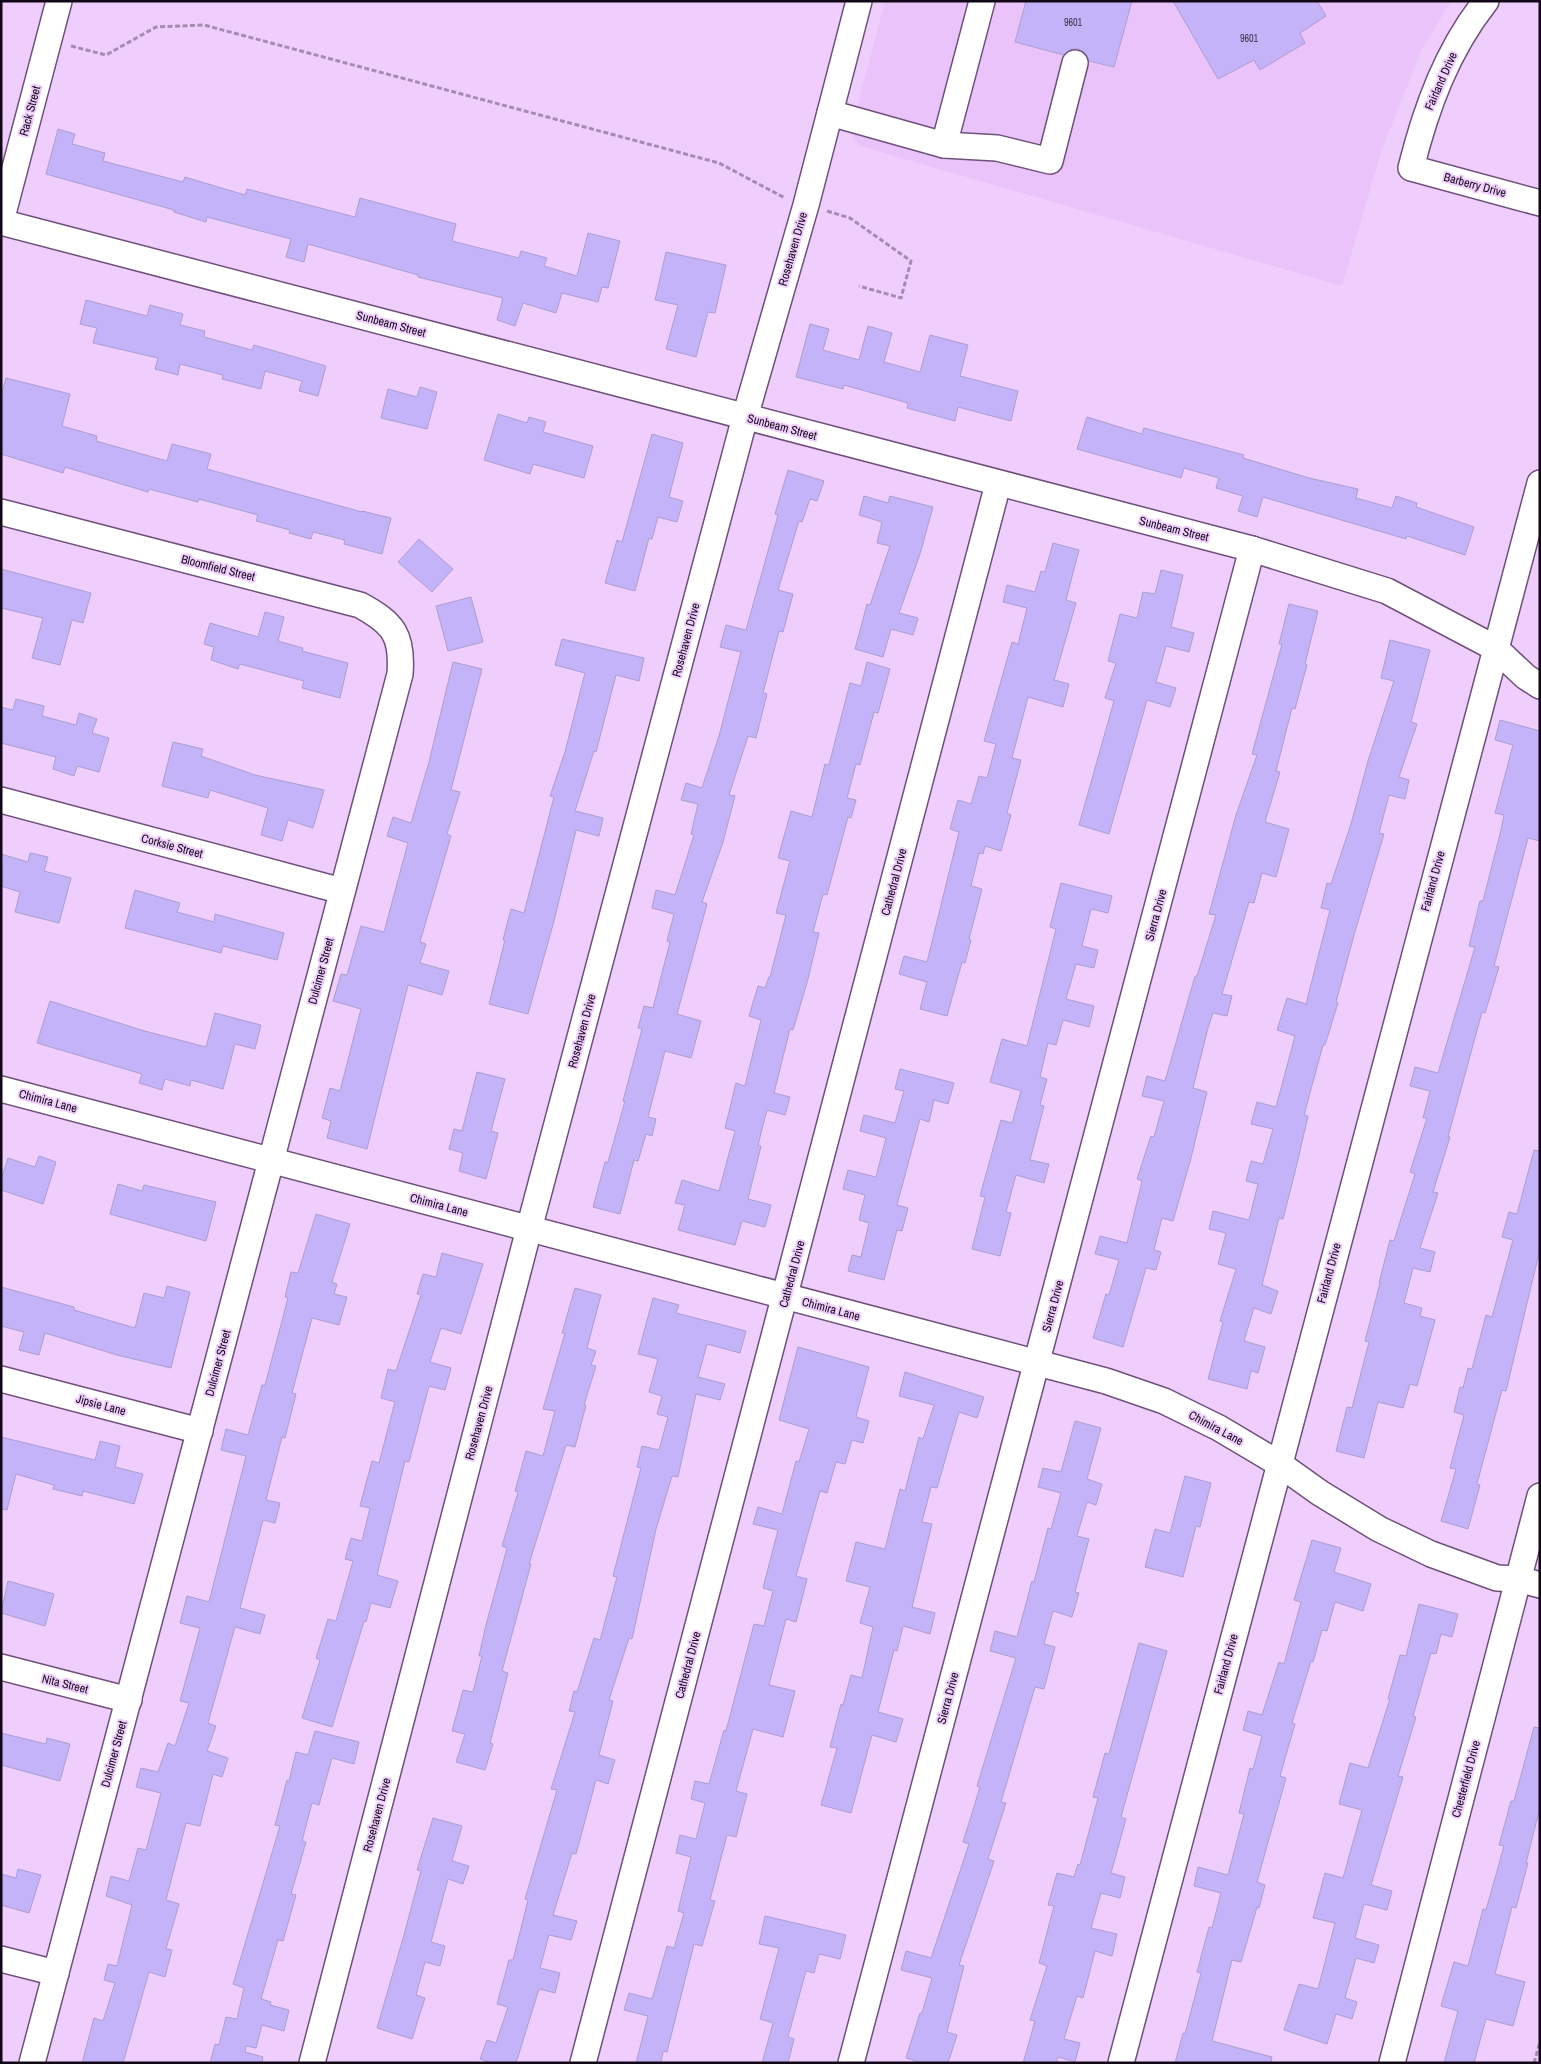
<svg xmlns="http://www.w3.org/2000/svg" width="1541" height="2064" font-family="'Archivo Narrow',sans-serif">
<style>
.built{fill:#e9c3f9}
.building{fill:#c5b3f9;stroke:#ab9ed0}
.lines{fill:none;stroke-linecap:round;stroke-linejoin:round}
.minor-casing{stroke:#6e517a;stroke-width:28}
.path{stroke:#a58bb0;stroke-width:3;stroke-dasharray:5 2.5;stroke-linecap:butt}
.minor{stroke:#fff;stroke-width:25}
.labels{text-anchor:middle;stroke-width:4;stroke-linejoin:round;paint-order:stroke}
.number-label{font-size:10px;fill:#3f324f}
.street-label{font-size:12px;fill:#120716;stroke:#efcefd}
</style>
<rect width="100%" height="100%" fill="#efcefd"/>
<path class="built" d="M885,1h566l-29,48 -41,103 -39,134 -482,-140 -10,-12z"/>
<g class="building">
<path d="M1026,1h106l-18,66 -25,-6 -4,-8 -6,-4h-8l-7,6 -49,-13z"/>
<path d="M1173,1h144l9,15 -26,17 5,10 -45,27 -6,-10 -36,19z"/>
<path d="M58,129l17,5 -3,10 33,9 -2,8 80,21 2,-5 60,18 2,-6 108,28 5,-19 96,26 -4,17 67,17 2,-7 26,7 -3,8 33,10 11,-43 32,8 -12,47 -6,-1 -4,15 -36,-9 -6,20 -33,-10 -8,23 -18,-6 6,-22 -85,-21v-2l-110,-31 -4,18 -18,-5 5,-18 -84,-22 -1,5 -32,-10v-2l-128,-36z"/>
<path d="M666,252l60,13 -11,48 -7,-1 -12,45 -30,-8 12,-44 -23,-5z"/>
<path d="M86,300l61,16 3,-11 33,9 -3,11 25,6 -1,6 48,13 2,-5 72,21 -8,30 -19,-5 3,-10 -37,-10 -4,18 -39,-10 1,-4 -43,-11 -2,11 -23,-6 3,-11 -65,-15 4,-15 -17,-4z"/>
<path d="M810,324l19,5 -6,21 36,10 9,-34 24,7 -8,29 36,10 10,-37 38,10 -8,31 58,15 -7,30 -53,-14 -3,14 -48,-13 1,-5 -64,-18 -1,4 -47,-12z"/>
<path d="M6,378l64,16 -8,32 35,10 -1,5 71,20 5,-17 39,10 -4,15 155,43v-1l29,7 -9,36 -38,-10 1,-4 -32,-8 -2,7 -22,-6 1,-3 -34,-9 2,-6 -59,-16 -1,3 -49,-13 -1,3 -83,-25 -2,6 -62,-19v-57z"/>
<path d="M420,387l17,5 -10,37 -46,-11 7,-29 29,8z"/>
<path d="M498,414l29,9 2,-6 17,5 -3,10 50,14 -9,32 -51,-14 -3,10 -46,-14z"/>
<path d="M1087,417l55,17 2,-6 100,27 -1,3 66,20 49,11 -2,9 36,10 4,-12 21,7 -1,4 58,20 -9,28 -58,-19 -1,3 -143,-42 -6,20 -19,-6 5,-15 -27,-8 3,-10 -35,-10 -3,10 -104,-29z"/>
<path d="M652,434l31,9 -14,54 14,4 -6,21 -19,-5 -6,22 -3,-1 -14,53 -30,-8 12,-43 5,2z"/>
<path d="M788,470l36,11 -7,20 -7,-2 -8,23 -3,-1 -21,69 15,4 -10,38 -4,-1 -16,62 4,1 -11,44 -8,-2 -19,59 6,1 -12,46 -21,60 5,2 -30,110 24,7 -10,37 -26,-7 -17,66 8,2 -4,17 -6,-2 -8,27 -4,-1 -14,54 -27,-7 12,-45h3l17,-61h-2l19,-72 -4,-1 6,-22 9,2 17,-66 -3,-1 7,-27 -22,-6 4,-18 19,5 19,-60 -3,-1 7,-30 -17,-4 5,-17 16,5 17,-52 22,-84 -21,-5 6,-22 20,5 32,-115 -3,-1z"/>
<path d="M864,496l24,7 2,-7 43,11 -13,47 -21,59 19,5 -5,17 -22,-6 -8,28 -28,-8 12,-45 3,1 20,-59 -13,-3 5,-21 -23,-7z"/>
<path d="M419,539l34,30 -21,23 -34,-30z"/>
<path d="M1053,543l26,7 -13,50 10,3 -22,77 15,4 -6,23 -35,-10 -16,61 9,2 -14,53 4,2 -10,36 -16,-5 -2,8 -4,-1 -8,33 11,3 -13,50 2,1 -6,23 -3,-1 -15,54 -27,-7 7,-27 -28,-8 5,-18 23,6 32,-130 -9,-3 8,-29 13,4 8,-28 8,2 9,-34 -12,-3 28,-99 6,2 9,-36 -24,-6 4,-17 28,7 6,-21 4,1z"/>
<path d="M1,569l90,24 -8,30 -11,-3 -12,45 -28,-7 11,-40 -42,-10z"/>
<path d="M1161,570l22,5 -12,52 23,6 -5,19 -23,-6 -10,36 20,6 -6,19 -23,-7 -38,134 -30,-9 35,-124 -9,-3 11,-35 -8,-2 12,-47 17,4 6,-26 12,2z"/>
<path d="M471,597l12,45 -35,9 -12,-45z"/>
<path d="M1289,604l29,7 -13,53 2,1 -12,44 -3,-1 -16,63 4,1 -15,50 24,7 -13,48 -14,-4 -8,30 -5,-1 -27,92 10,2 -5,20 -14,-3 -5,15 -15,60 14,4 -16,66 -18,63 -11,-3 -8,32 7,2 -5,18 -10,-2 -23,79 -30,-9 13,-44 3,1 10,-35 -24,-6 5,-18 27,7 15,-62 -5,-2 14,-43 3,1 10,-36 -22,-5 5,-20 18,5 30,-105h2l19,-61 -7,-1 27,-99 21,-60 -5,-1 30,-110h-3z"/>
<path d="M265,612l19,5 -6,24 25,7 -1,3 46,12 -8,35 -38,-10 2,-7 -64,-17 -2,5 -27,-9 3,-13 -10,-3 6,-21 48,14z"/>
<path d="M562,639l82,19 -5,23 -23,-6 -20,77 -2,-1 -19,60 28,7 -4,18 -23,-6 -22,91 -26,93 -39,-10 16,-64h-2l8,-31 13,4 30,-116 -4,-1 15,-44 20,-79 -30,-8z"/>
<path d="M1390,640l40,10 -19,72 6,2 -18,53 10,3 -4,19 -16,-4 -10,38 5,1 -30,101 -18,67 2,1 -13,42h-2l-19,70 4,1 -13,56 -12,47 -4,-1 -17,67 16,6 -7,23 -17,-6 -10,33 21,6 -7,26 -7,-2 -4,18 -39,-10 15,-57 -3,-1 16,-52 -18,-5 8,-31 -17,-4 4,-18 36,9 9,-36 -12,-3 5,-20 12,3 10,-35 -22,-5 6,-22 19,5 19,-71 -18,-6 10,-32 19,6 24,-94 -9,-2 6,-25 4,1 20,-60 17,-63 26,-80 -13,-3z"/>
<path d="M453,662l29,7 -31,121 9,2 -13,42 4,2 -31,106 6,2 -6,19 29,8 -7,24 -34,-10 -41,164 -40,-11 4,-17 -9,-3 8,-30 10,3 21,-82 -28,-8 8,-27 6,1 14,-49 23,6 24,-89 -21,-7 6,-19 18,6 18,-61z"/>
<path d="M867,662l23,7 -12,44 -4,-1 -14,53 -4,-1 -9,34 9,2 -5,18 -3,-1 -21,78 -4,-1 -10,38 6,1 -11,46 -15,51 -3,-1 -16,64 16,4 -5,18 -18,-5 -9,35 3,1 -13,53 23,6 -6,22 -23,-6 -7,24 -57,-15 7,-25 -10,-2 7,-23 37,11 16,-60 -10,-3 11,-45 9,3 16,-66 -12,-4 9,-30 7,2 4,-11h1l16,-62 -10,-2 14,-52 -12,-3 13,-47 21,6 13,-53 4,1 21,-82 11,3z"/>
<path d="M16,699l28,7 -2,10 34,9 3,-12 18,6 -5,14 17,5 -10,34 -22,-6 -3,10 -21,-7 3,-12 -55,-14v-36l12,3z"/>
<path d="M1500,720l40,11v110l-12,-3 -34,128 5,1 -14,46 -3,-1 -34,125h2l-17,55 5,1 -18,55 15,4 -5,20 -17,-4 -9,35 18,5 -2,8 15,4 -18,66 -7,-2 -7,24 -25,-6 -14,56 -28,-7 11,-44 5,1 17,-66 -4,-1 15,-58h-1l11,-43 4,1 21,-67 -5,-2 17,-54h-4l7,-27 -20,-5 5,-19 23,6 37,-126 -6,-1 11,-45h3l18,-71 3,-15 -9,-2 18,-68 -18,-5z"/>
<path d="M173,742l30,7 -2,7 54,19 69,15 -11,38 -25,-8 -6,21 -21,-6 7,-27 -58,-18 -2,8 -46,-12z"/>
<path d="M30,853l18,4 -4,14 27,7 -12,45 -44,-11 5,-20 -19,-6v-32l27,8z"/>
<path d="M1061,883l51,13 -4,17 -17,-4 -9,37 16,4 -4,18 -18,-4 -10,35 28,7 -5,21 -26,-7 -7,25 -8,-2 -8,34 7,2 -7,26 4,1 -14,54 19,4 -5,19 -28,-8 -10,37 5,1 -11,43 -28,-7 13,-52 -5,-1 21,-76 11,3 9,-32 -31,-9 12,-43 25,7 29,-117 -6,-2z"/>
<path d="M135,890l45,13 -3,9 37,10 1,-8 69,19 -7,27 -54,-14 -2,7 -96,-25z"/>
<path d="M50,1001l91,29 65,17 9,-34 46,12 -6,24 -20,-5 -12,45 -32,-9 -1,6 -25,-7 -3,11 -23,-7 3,-9 -105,-31z"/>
<path d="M900,1069l54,14 -6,21 -14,-4 -5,22 -9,-3 -23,86 11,3 -6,23 -5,-1 -13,50 -36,-9 4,-16 9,2 8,-34 -10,-3 6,-25 -22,-6 5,-19 28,7 10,-39 -26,-7 4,-16 31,8 9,-32 -9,-2z"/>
<path d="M477,1072l28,7 -14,52 7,2 -12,46 -27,-8 4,-18 -14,-4 5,-20 8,2z"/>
<path d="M1534,1150l6,1v98l-34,142 -4,-1 -25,94 3,1 -12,44 -27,-8 15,-52 -6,-1 14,-53 -10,-3 6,-25 3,1 5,-20 4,1 14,-54 6,2 21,-77 -11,-3 7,-25 8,2z"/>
<path d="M39,1156l17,6 -13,42 -42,-14v-10l7,-22 27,9z"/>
<path d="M118,1184l24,7 2,-6 72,17 -10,39 -96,-27z"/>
<path d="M316,1214l34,10 -18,58 5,2 -3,10 13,3 -8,28 -27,-7 -20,75 4,1 -11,44 -3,-1 -16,63 14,3 -5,20 -12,-3 -23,88 25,7 -5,19 -25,-7 -27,96 8,3 -9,25 21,7 -6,19 -9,-3 -13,52 -14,-3 -20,77 13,4 -13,45 6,1 -7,27 -16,-5 -26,91h-41l12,-45 9,3 12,-38 -11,-3 4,-16 9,2 15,-61 -26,-9 5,-20 18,5 9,-33 8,2 15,-57 -25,-6 5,-19 17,4 10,-29 7,3 14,-43 -9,-2 20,-73 -20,-5 7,-27 22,6 37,-146 -25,-6 5,-21 22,6 14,-50h3l23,-87 -3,-1 6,-25 7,1z"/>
<path d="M442,1253l41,11 -22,70 -20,-6 -11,34 21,6 -6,22 -16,-4 -20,76 -4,-1 -28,114 21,6 -8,27 -19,-5 -5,19 -2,-1 -32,106 -30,-9 18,-58 -4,-2 12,-39 8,2 17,-60 -8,-2 6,-21 11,3 8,-33 -10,-2 12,-45 7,2 16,-61 -14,-4 7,-29 8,2 25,-76 -4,-1 6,-20 13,3z"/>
<path d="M167,1286l23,6 -19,76 -54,-13 -72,-22 -6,22 -20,-5 5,-18 -23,-6v-39l73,20v3l61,18 9,-35 20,5z"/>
<path d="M575,1288l26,7 -14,53 9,3 -5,14 5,1 -12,39h2l-11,42 -9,-2 -37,119h2l-29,107 6,2 -18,70 3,1 -8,26 -29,-8 9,-28 -13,-3 11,-41 10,2 9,-36h-3l7,-31 21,-77 -5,-2 16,-54 -3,-1 11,-40 17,5 12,-45 -12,-2 22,-76h-3z"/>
<path d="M653,1298l26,7 -3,8 70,18 -6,22 -33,-9 -9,33 27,7 -5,16 -24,-6 -18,83 -6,-1 -16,53 -24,110 -3,-1 -20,62 4,1 -14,54 16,5 -7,24 -12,-4 -20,74 -4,-1 -19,62 24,6 -6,19 -22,-5 -9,33 20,5 -5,20 -16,-4 -23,74h-25l-11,-4 7,-19 9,3 12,-36 -11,-3 12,-44h4l15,-60 -3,-1 32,-109 -6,-1 24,-77 -6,-1 5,-20 3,1 17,-54 6,2 17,-63 -4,-1 28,-108 -4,-1 5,-21 17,4 9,-33 -11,-3 5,-18 -13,-4 9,-33 -20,-5z"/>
<path d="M798,1347l71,20 -13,50 13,4 -6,22 -11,-3 -7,24 -9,-2 -9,31 -7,-2 -24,85 11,3 -11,43 -10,-3 -17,66 26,6 -12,46 -30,-8 -17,62 11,3 -11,43 -9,-2 -17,65 5,1 -13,45 -8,-2 -27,108 -4,-1 -2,12h-25l12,-47 -24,-6 5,-17 23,6 15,-53 7,2 10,-35 -6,-2 13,-54 -15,-4 4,-18 16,4 9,-36 -14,-4 4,-18 14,3 15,-54 2,1 28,-107 10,2 9,-35 -10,-3 15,-58 -25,-6 5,-17 24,7 14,-53 3,1 10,-33 -30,-9z"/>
<path d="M905,1372l79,25 -7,21 -18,-6 -22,76 -6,-1 -9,35 10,2 -20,83 23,6 -5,21 -27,-8 -6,25 -3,-1 -16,62 25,7 -7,23 -24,-7 -21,78 -30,-8 16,-57 -7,-1 11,-43 2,1 8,-30 11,3 11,-51 -13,-4 10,-36 -24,-6 10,-39 29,7 15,-60 5,2 14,-54 4,2 11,-34 -35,-9z"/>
<path d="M1075,1421l26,7 -14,51 15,5 -6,21 -9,-3 -10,34 12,3 -14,53 4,1 -7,24 -19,-6 -9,33 11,3 -11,42 -9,-2 -34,115 5,1 -18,56 6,2 -35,104 5,1 -17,66 10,3 -9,28h-26l-16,-5 14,-45h2l10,-35 -31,-8 5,-19 25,7 38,-114 -6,-2 17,-55 -3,-1 39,-128 -26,-7 5,-20 22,6 15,-56 2,1 14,-54 3,1 10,-36 -23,-6 5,-19 18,4z"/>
<path d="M1,1437l94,23 5,-19 20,5 -5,21 28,7 -9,30 -51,-13 -1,5 -29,-7 1,-4 -38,-11 -9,36 -6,-1z"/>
<path d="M1185,1476l26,7 -11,44 -4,-1 -13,51 -38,-10 10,-38 15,4z"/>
<path d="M1312,1540l29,8 -7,24 37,12 -8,27 -28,-9 -8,29 -5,-1 -9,32 -2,-1 -19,62 3,1 -15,52 6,2 -29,104 8,3 -6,23 -2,-1 -16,55 -9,-2 -20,81 60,16 -1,6h-96l8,-30 2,1 16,-61 -4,-1 12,-45 3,1 9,-35 -27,-7 4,-19 30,8 16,-61 -5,-1 11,-45 3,1 9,-33 -19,-6 5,-19 14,4 17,-53 5,2 17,-62 -7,-2z"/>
<path d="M8,1581l46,13 -9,32 -44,-13z"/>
<path d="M1419,1604l39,10 -6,23 -11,-3 -5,20 -5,-1 -18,63 3,1 -18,59 5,1 -32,108 21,6 -5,19 -23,-6 -9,34 24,7 -5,18 -18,-5 -11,40 12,4 -5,17 -16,-5 -9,30 -43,-14 15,-46 19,5 17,-66 -22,-5 12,-45 18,5 19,-68 -23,-6 11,-41 18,5 22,-69h-2l12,-44 6,1z"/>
<path d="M1139,1643l28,8 -46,166 5,2 -15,54 14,4 -5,21 -19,-5 -10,35 26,6 -5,22 -17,-5 -12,47 -6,-2 -13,43 16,4 -5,19 -17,-5 -2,6h-33l12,-42 -5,-1 17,-54 -8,-3 15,-57 -6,-1 9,-32 17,4 4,-13 2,1 18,-67 -5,-1 12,-44 4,1z"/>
<path d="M1534,1727l6,1v79l-14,56h2l-12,45 -4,-1 -17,67 30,8 -12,44 -27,-7 -12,44h-30l14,-52 -17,-5 13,-44 14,4 15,-57 3,1 18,-64 -5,-1 12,-44h3z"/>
<path d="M315,1731l44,11 -5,22 -22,-6 -13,47 -7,-2 -10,38 4,1 -15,52 5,1 -13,46 -5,-1 -17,59 10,3 -1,3 19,5 -5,21 -22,-6 -6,23 -10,-2 -1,6 18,5 -1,6h-52l5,-19 4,1 7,-28 11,2 7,-31 -11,-4 47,-158 -5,-1 12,-45 2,1 7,-29 12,3z"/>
<path d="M1,1733l45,11 1,-6 23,6 -10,37 -59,-16z"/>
<path d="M433,1818l29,8 -10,35 17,5 -6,18 -15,-5 -17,63 14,4 -5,20 -15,-4 -9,33 9,3 -13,41 -35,-11 27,-93 17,-64 -4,-1z"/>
<path d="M18,1869l23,6 -12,38 -28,-8v-31l15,4z"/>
<path d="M765,1916l81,19 -6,24 -21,-5 -5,19 -8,-2 -18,66 6,2 -6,24h-26l11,-40 -13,-4 19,-71 -20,-4z"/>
</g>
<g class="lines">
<defs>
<g id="minor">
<path d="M1486,1c-39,49 -60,107 -75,167l129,35"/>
<path d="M830,113l114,32 53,3 53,13 25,-98"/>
<path d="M944,145l38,-144"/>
<path d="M1,221l58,-220"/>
<path d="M1,222l1251,327 135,42 108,57 31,29 14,9"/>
<path d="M1,512l359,93c33,18 43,30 40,69l-368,1389"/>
<path d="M1,800l341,91"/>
<path d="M1,1089l1105,292 58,20 55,27 59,35 42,30 59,36 52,25 66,24 21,1 22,6"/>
<path d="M1,1379l199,52"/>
<path d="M1,1667l128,33"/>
<path d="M1,1959l55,14"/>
<path d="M312,2063l217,-834 216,-812 61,-212 53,-204"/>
<path d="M583,2063l415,-1579"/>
<path d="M851,2063l401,-1514"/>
<path d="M1121,2063l419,-1580"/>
<path d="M1392,2063l148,-567"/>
</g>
</defs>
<use href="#minor" class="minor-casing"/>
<g class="path">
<path d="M71,46l35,9 50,-28 48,-2 515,138 66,35"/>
<path d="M827,211l23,7 61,43 -10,37 -42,-12"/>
<path d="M1534,2063l6,-21"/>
</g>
<use href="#minor" class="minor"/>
</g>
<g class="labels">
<g class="number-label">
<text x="1073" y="26">9601</text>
<text x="1249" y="42">9601</text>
</g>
<g class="street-label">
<text transform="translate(1441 81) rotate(-66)" y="4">Fairland Drive</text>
<text transform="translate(30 111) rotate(-75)" y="4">Rack Street</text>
<text transform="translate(1475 185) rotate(15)" y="4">Barberry Drive</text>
<text transform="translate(793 249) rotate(-74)" y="4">Rosehaven Drive</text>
<text transform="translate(391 324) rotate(15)" y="4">Sunbeam Street</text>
<text transform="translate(782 427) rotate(15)" y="4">Sunbeam Street</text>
<text transform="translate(1174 529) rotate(14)" y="4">Sunbeam Street</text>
<text transform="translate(218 568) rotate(14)" y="4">Bloomfield Street</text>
<text transform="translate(686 640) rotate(-75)" y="4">Rosehaven Drive</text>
<text transform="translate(172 846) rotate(15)" y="4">Corksie Street</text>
<text transform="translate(1433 881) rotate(-75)" y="4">Fairland Drive</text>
<text transform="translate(894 882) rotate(-75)" y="4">Cathedral Drive</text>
<text transform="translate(1156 915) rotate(-75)" y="4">Sierra Drive</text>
<text transform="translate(321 971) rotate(-75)" y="4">Dulcimer Street</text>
<text transform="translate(582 1031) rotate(-75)" y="4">Rosehaven Drive</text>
<text transform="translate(48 1101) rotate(15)" y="4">Chimira Lane</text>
<text transform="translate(439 1205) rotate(15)" y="4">Chimira Lane</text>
<text transform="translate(1329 1273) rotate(-75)" y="4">Fairland Drive</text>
<text transform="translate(792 1274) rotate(-75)" y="4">Cathedral Drive</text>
<text transform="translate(1053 1306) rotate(-75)" y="4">Sierra Drive</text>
<text transform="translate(831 1309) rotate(15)" y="4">Chimira Lane</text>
<text transform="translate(218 1363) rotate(-75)" y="4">Dulcimer Street</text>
<text transform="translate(101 1405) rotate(15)" y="4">Jipsie Lane</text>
<text transform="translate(479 1423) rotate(-75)" y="4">Rosehaven Drive</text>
<text transform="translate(1216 1428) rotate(28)" y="4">Chimira Lane</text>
<text transform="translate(1226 1664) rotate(-75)" y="4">Fairland Drive</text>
<text transform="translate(688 1665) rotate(-75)" y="4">Cathedral Drive</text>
<text transform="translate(65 1684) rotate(14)" y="4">Nita Street</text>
<text transform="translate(948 1698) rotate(-75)" y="4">Sierra Drive</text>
<text transform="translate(114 1754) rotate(-75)" y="4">Dulcimer Street</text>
<text transform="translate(1466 1779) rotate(-75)" y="4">Chesterfield Drive</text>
<text transform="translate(377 1815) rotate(-75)" y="4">Rosehaven Drive</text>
</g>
</g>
<rect width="1541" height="2064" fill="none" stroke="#120716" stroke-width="5"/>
</svg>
